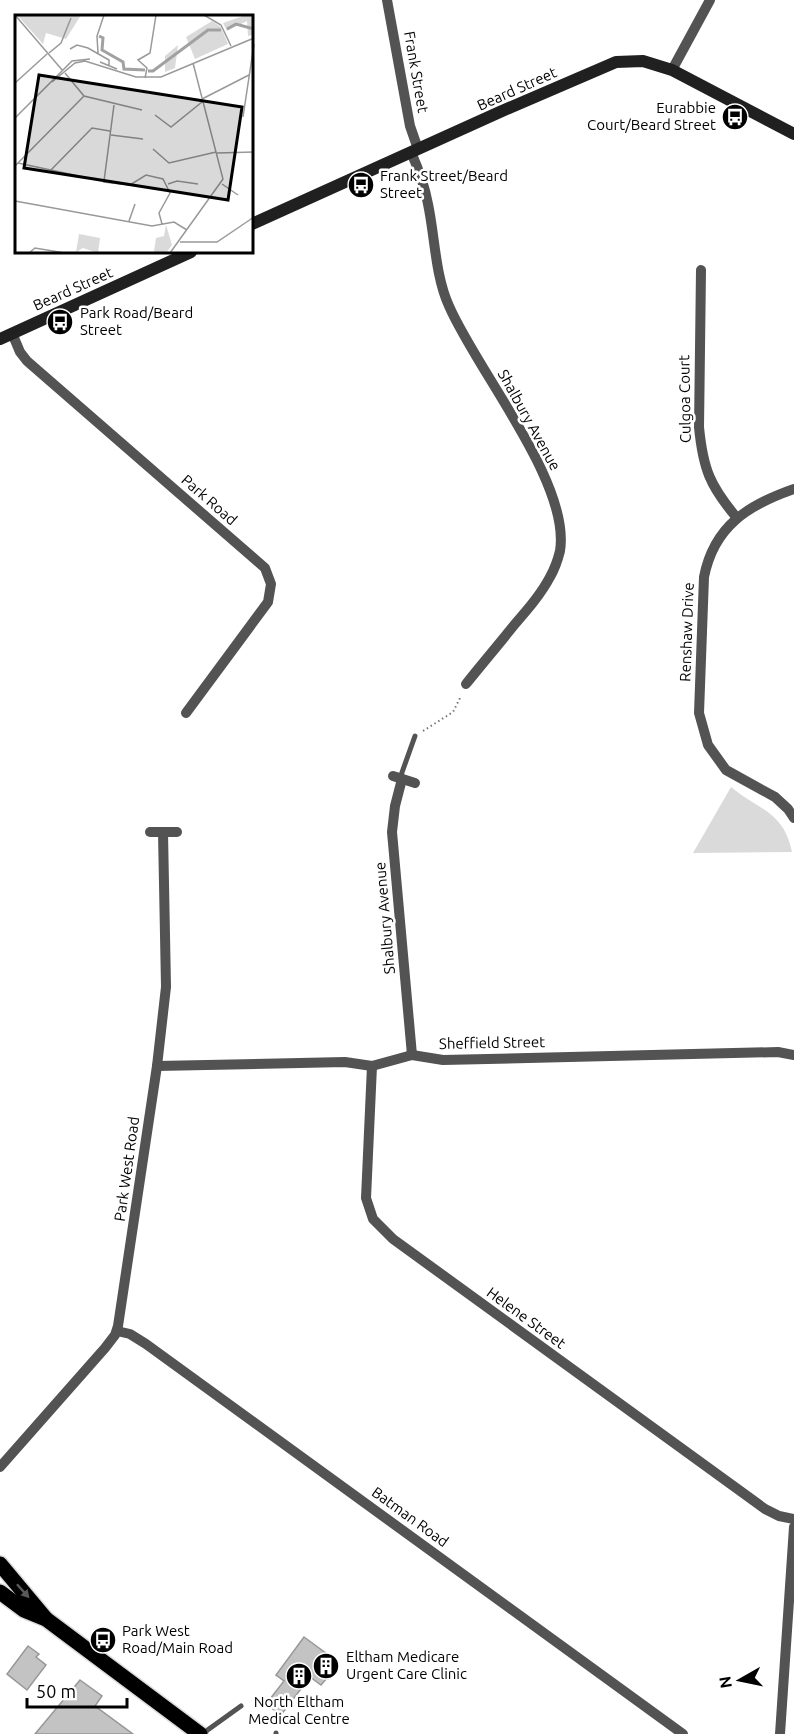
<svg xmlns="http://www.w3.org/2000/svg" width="794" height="1734" font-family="Ubuntu,sans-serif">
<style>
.green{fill:#dadada}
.building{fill:#c3c3c3;stroke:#979797;stroke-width:1.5}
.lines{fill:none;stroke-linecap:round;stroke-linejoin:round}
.primary-casing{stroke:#dbdbdb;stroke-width:18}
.path{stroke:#757575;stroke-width:2;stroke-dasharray:1.5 3;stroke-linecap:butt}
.lane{stroke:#535353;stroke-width:5}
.street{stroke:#535353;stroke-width:10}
.secondary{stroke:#202020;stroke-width:12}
.primary{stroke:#000;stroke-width:15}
.oneway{fill:#595959}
.labels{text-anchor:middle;stroke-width:5;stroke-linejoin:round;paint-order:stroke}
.street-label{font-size:15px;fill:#000;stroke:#fff}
.poi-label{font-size:15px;fill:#000;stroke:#fff;text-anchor:start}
.inset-river{fill:none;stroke:#a1a1a1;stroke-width:3}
.inset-road{fill:none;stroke:#999;stroke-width:1.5}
.view{fill:#000;fill-opacity:0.15;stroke:#000;stroke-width:3}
.inset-edge{fill:none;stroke:#000;stroke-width:3}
</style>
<rect width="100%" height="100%" fill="#fff"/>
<path class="green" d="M731,787c28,23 53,25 61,65l-99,1z"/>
<g class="building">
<path d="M304,1637l34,25 -10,17 -1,-1 -6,7 -11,-8 -29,38 -15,-11 18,-23 -8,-6z"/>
<path d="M28,1646l11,8 -3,3 10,8 -19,25 -20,-16z"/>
<path d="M80,1680l22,16 -7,10 38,28h-98z"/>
</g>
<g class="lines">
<defs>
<g id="primary">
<path d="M0,1564l46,55"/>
<path d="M0,1592l24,18 22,9 154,115"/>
</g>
</defs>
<use href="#primary" class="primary-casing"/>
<path class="path" d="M423,731l30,-19 8,-16"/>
<g class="lane">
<path d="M400,778l15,-42"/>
<path d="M202,1734l39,-28"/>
<path d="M276,1734v-1"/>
</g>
<g class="street">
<path d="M387,0l23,126 8,23"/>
<path d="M672,70l38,-70"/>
<path d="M411,152c7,16 14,35 17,52 7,33 7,71 21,102 28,65 122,177 111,245 -2,8 -6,19 -10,26 -9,17 -22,32 -35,47 -16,20 -33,40 -49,60"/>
<path d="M701,270l-2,157c4,42 11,59 38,91"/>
<path d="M12,333l8,19 7,9 238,207 6,16 -3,18 -82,111"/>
<path d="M794,489c-46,16 -80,37 -90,88l-5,136 9,32 18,25 49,27 13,12 6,9"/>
<path d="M393,776l22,7"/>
<path d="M402,779l-7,27 -3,26 20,223"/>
<path d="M150,832h27"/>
<path d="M157,1066l188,-4 27,4 40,-11 31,5 335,-8 16,3"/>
<path d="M372,1066l-6,132 7,21 20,20 372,270 14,7 15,3"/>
<path d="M117,1331l13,3 16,10 537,390"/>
<path d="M0,1467l105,-119 10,-13 3,-9 39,-260 9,-79 -3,-155"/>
<path d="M780,1734l14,-207"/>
</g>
<g class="secondary">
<path d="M252,224l250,-113 114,-49 27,-1 29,9 122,64"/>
<path d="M0,339l191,-87"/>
</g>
<use href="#primary" class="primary"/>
</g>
<defs><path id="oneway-solid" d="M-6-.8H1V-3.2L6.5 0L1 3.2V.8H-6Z" transform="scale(1.5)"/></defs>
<use class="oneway" href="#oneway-solid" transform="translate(23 1591) rotate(48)"/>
<defs>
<symbol id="bus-disc" viewBox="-11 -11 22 22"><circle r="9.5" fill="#000" stroke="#fff"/><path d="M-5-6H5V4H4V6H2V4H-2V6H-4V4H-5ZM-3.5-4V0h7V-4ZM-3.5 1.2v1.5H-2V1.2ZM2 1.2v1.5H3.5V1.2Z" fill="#fff"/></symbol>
<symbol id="building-disc" viewBox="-11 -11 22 22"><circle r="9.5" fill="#000" stroke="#fff"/><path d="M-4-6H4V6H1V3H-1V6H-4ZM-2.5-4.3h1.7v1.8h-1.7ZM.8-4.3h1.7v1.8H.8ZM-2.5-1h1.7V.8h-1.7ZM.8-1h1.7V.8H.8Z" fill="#fff"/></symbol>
</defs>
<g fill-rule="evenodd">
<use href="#bus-disc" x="720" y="102" width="30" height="30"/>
<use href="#bus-disc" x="346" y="170" width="30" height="30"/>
<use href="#bus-disc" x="45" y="307" width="30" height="30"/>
<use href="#bus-disc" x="88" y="1625" width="30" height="30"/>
<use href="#building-disc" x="311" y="1651" width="30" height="30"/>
<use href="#building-disc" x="284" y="1661" width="30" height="30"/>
</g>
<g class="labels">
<g class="street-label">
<text transform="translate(416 72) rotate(80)" y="5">Frank Street</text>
<text transform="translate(517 89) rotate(-24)" y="5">Beard Street</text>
<text transform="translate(73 289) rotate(-24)" y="5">Beard Street</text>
<text transform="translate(685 399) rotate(-91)" y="5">Culgoa Court</text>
<text transform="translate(529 420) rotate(61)" y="5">Shalbury Avenue</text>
<text transform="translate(209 500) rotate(41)" y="5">Park Road</text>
<text transform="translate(687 632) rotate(-88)" y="5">Renshaw Drive</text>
<text transform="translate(385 918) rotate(-95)" y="5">Shalbury Avenue</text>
<text transform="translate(492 1043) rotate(-1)" y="5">Sheffield Street</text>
<text transform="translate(127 1169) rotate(-82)" y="5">Park West Road</text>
<text transform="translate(526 1318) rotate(36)" y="5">Helene Street</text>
<text transform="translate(410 1517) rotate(36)" y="5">Batman Road</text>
</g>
<g class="poi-label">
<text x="716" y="113" text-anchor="end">Eurabbie<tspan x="716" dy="17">Court/Beard Street</tspan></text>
<text x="380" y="181">Frank Street/Beard<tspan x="380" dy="17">Street</tspan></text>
<text x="80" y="318">Park Road/Beard<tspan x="80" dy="17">Street</tspan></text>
<text x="122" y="1636">Park West<tspan x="122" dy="17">Road/Main Road</tspan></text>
<text x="346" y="1662">Eltham Medicare<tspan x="346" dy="17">Urgent Care Clinic</tspan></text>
<text x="299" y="1707" text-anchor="middle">North Eltham<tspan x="299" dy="17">Medical Centre</tspan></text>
</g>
</g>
<g transform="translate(15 15)">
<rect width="238" height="238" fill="#fff"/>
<path d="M2,0h64l-15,24 -20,-6 -3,11zM231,0h7v20l-5,1 -1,-15 -20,10 -4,-8zM197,6l9,6 7,17 -33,15 -9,-22zM163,30l-3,23 -10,4v-16zM151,210l6,20 -6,8h-8l-4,-2 2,-13 8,-2zM64,219l21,4 -2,15 -15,-5 -7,4z" fill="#dadada"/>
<path class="inset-river" d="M212,14l9,-5 18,5M84,21l4,2 -1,12 21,12 1,7 21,1M133,56h5l55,-41h13"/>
<path class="inset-road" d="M0,0l48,56M189,0l17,10 10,21M55,34l7,-4 11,3 21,12v5M34,38l12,-10 10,-25M83,38l-1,-17 7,-21M85,47l17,7M50,58l19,23 58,14M130,63l2,-10 -9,-8 12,-7 6,-38M37,67l23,-19 10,-2 51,16h25l93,-39M0,68l32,-29M187,84l47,-24M140,100l16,12 31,-25M228,102l11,-73M0,103l57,-57 18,-2M96,120l32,4M138,134l16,14 47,-11M202,138l37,-1M3,148l84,18M0,151l69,-70M34,157l43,-44 18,3M89,166l10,-76M88,167l27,3 16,-10 17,4 7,14 -11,20 3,11M153,169l9,-3 21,3M207,169l16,11M0,186l137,25 22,-4 13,8M114,206l6,-17M165,227h37l37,-25M14,238l6,-5 30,5M155,238l53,-74 -30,-116"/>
<path class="view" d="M24,60l203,32 -14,93 -204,-32z"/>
<rect width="238" height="238" class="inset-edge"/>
</g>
<g transform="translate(740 1680) rotate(261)" stroke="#ffffff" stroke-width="4.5" paint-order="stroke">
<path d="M0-4.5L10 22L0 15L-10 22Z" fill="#000000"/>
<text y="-9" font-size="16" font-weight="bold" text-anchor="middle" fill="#000000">N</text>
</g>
<path d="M27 1698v9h100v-9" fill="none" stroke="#000000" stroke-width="3"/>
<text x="36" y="1698" font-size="18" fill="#000000" stroke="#ffffff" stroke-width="4.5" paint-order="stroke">50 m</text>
</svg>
